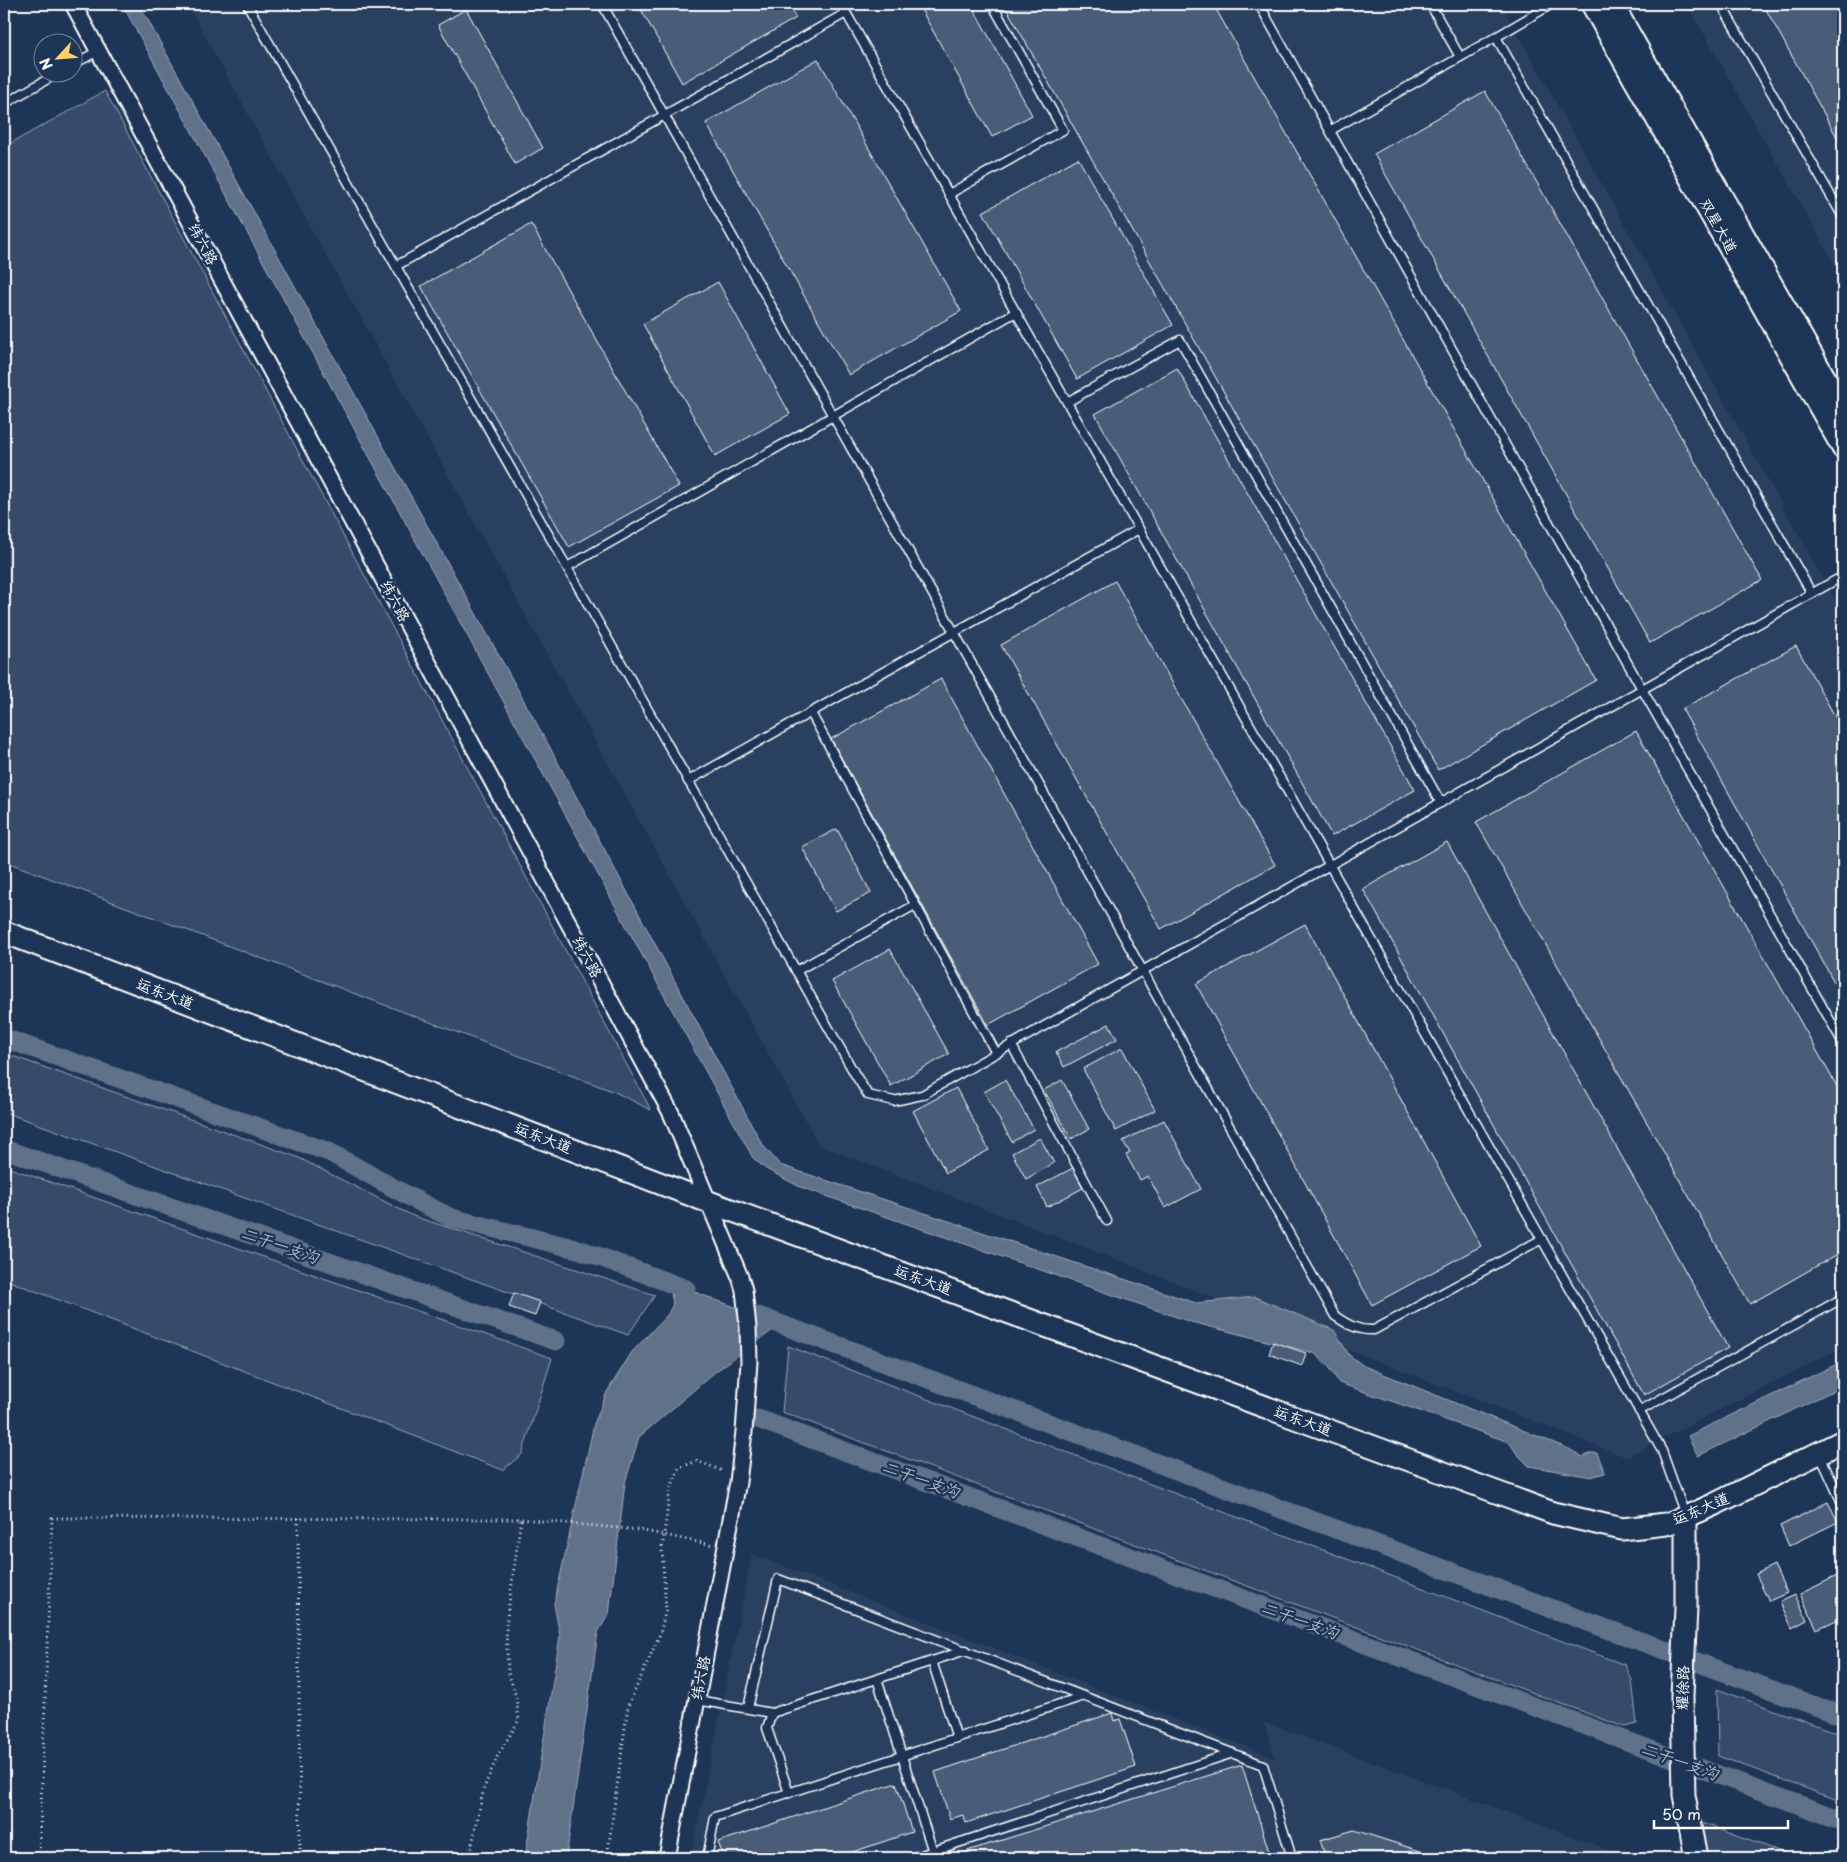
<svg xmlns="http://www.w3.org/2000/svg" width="1847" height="1862" font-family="'Playpen Sans','LXGW WenKai TC',sans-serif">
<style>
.built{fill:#2a4161}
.green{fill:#364b69;stroke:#9aa5b4}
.water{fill:#617289;stroke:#a0aab8}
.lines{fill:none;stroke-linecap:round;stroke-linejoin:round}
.canal{stroke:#617289;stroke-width:19}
.building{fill:#4a5d79;stroke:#fff}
.lane-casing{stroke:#fff;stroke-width:11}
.street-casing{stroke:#fff;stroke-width:19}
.secondary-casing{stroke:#fff;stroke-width:25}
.path{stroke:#fff;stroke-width:3;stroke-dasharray:1 4;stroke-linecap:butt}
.lane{stroke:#1d3557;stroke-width:8}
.street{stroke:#1d3557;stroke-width:15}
.secondary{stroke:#1d3557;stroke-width:21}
.labels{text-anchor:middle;stroke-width:5;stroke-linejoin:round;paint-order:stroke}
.street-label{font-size:15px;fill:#fff;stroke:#1d3557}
.water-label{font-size:16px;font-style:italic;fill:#b8c0ca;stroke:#1d3557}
</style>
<rect width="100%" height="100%" fill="#1d3557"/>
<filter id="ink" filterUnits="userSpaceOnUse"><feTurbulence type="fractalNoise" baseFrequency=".02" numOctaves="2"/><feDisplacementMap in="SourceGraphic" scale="10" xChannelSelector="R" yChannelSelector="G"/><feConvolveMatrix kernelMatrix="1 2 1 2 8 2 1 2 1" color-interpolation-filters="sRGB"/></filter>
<g filter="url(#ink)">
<g class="built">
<path d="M187,4h1314l342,610v733l-217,110 -807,-312z"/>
<path d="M1687,4h156v275z"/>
<path d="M752,1554l523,204 -11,-36 367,136h-940z"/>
</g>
<g class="green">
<path d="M105,91l546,1019 -36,-18 -611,-231v-714z"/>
<path d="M4,1053l293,104 116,59 242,79 -27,40 -624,-223z"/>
<path d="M4,1166l548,192 -30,96 -19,16 -499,-191z"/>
<path d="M788,1346l837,319 7,15 5,44 -13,3 -842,-315z"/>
<path d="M1717,1689l126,46v67l-125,-46z"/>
<path d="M1699,1822l98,36h-92z"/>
</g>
<g class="water">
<path d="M122,4h17l415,751 208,389 18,21 416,138 59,-6 79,33 15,25 15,11 205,83 14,8 8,-4h6l8,20 -14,4 -62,-11 -12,-12 -8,-12 -170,-59 -10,-16 -15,-14 -123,-31 -391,-135 -34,-18 -13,-11z"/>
<path d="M662,1280l119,44 -66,48 -76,65 -14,46 -16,131 -11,18 -32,226h-41l35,-222 -6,-32 40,-180 13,-32 25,-40 36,-38 5,-10 -2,-11z"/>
<path d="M1843,1361v25l-145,70 -10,-20z"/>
</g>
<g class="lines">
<g class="canal">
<path d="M4,1038l325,114 81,45 41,21 130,32 105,39"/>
<path d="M4,1149l552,192"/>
<path d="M758,1316l1085,400"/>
<path d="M758,1419l1085,402"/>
</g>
</g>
<g class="building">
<path d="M638,4h150l8,14 -114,65z"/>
<path d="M918,4h53l61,111 -40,22z"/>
<path d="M1004,4h209l383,676 -158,90z"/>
<path d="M1763,4h80v144z"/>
<path d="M466,9l77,139 -28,16 -77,-139z"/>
<path d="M818,59l143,252 -112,64 -143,-252z"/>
<path d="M1485,91l277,489 -112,63 -276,-489z"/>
<path d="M1078,158l95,167 -96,54 -94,-167z"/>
<path d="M531,224l148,262 -110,61 -148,-261z"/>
<path d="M718,282l72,132 -75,42 -72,-132z"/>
<path d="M1177,368l238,422 -83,46 -237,-422z"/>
<path d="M1115,581l160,284 -114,64 -160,-284z"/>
<path d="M1796,646l47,85v267l-161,-289z"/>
<path d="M941,679l157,285 -110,61 -157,-286z"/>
<path d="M1636,731l207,366v154l-93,53 -274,-482z"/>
<path d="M837,829l34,64 -35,18 -34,-64z"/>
<path d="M1447,842l281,506 -84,47 -281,-506z"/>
<path d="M1305,924l176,322 -109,59 -176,-321z"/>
<path d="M890,949l59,105 -58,32 -59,-105z"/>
<path d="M1109,1024l8,15 -53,28 -8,-15z"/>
<path d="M1122,1048l33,62 -39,21 -33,-62z"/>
<path d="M1005,1080l29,49 -22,13 -28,-50z"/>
<path d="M1062,1080l27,49 -18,10 -27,-49z"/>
<path d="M956,1088l33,62 -43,23 -33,-62z"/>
<path d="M1164,1120l37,69 -36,19 -17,-32 -8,4 -14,-25 4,-2 -7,-12z"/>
<path d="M1040,1138l14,25 -28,16 -14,-26z"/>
<path d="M1073,1168l10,20 -36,19 -10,-20z"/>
<path d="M514,1293l26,9 -5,14 -26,-9z"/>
<path d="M1273,1342l33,11 -4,13 -33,-12z"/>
<path d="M1828,1502l10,20 -49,24 -9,-20z"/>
<path d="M1774,1565l13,28 -18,8 -13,-27z"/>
<path d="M1841,1574l2,5v38l-26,12 -17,-35z"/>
<path d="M1795,1595l12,25 -15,8 -12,-26z"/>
<path d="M1112,1713l2,8 6,-2 16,48 -170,56 -3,-8 -13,4 -15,-47z"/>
<path d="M1242,1765l29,93h-302l-2,-7z"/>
<path d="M896,1783l16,49 -77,26h-111l-6,-16z"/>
<path d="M1354,1830l88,28h-116l-6,-18z"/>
</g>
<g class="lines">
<defs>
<g id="lane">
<path d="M247,4l609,1072 12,19 26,6 28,-6 921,-519"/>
<path d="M602,4l352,628 381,684c13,9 24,15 39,14l168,-91"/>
<path d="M841,4l821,1447 23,64"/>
<path d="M1259,4l383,685 201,354"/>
<path d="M1430,4l30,53"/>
<path d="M1721,4l122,213"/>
<path d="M1496,37l56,-33"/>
<path d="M72,65l26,-14"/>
<path d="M4,104l56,-32"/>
<path d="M1331,130l165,-93 316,557"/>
<path d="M949,194l114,-64 -71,-126"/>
<path d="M396,266l450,-253"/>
<path d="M1067,402l113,-62 261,463"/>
<path d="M567,567l449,-255"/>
<path d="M811,713l185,340"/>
<path d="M688,781l451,-252"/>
<path d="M796,971l119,-66"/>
<path d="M1011,1044l96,177"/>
<path d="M1639,1411l204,-113"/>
<path d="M1820,1455l23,50"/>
<path d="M932,1661l25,77"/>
<path d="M877,1679l58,179"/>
<path d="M697,1700l75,13 194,-63"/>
<path d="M748,1708l30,-129 485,186 29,93"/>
<path d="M772,1713l-5,15 22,65"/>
<path d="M707,1858l8,-41 369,-121"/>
<path d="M912,1858l321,-105"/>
</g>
<path id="street" d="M73,4l598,1109 69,164 4,13 4,37 1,35 -5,70 -6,50 -71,376"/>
<g id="secondary">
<path d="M1592,4l251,444"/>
<path d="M1612,4l231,406"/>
<path d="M4,932l705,270 844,311 69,16 44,-5 20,-7 29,-13 128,-63"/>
<path d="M1686,1517v91l-4,88 2,99 12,63"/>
</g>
</defs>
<use href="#lane" class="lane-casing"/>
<use href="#street" class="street-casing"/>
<use href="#secondary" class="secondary-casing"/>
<g class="path">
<path d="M298,1518l2,340"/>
<path d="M39,1858l13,-340 469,1 119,11 72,15"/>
<path d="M469,1858l15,-70 13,-31 22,-37 -3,-23 -8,-25 -2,-47 15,-106"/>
<path d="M607,1858l21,-152 32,-72 6,-25 -4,-60 8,-59 9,-22 18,-7 26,10"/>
</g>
<use href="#lane" class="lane"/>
<use href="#street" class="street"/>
<use href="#secondary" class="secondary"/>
</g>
</g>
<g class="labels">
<g class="street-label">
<text transform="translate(1718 226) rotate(61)" y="5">双星大道</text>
<text transform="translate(203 244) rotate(62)" y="5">纬六路</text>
<text transform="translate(395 601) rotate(62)" y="5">纬六路</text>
<text transform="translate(587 957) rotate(62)" y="5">纬六路</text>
<text transform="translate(165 994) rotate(21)" y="5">运东大道</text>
<text transform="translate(543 1138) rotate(21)" y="5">运东大道</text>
<text transform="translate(923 1280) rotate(20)" y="5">运东大道</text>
<text transform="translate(1303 1421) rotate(20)" y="5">运东大道</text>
<text transform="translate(1701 1509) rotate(-23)" y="5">运东大道</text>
<text transform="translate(701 1678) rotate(-79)" y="5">纬六路</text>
<text transform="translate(1683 1688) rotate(-89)" y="5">耀徐路</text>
</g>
<g class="water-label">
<text transform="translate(280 1245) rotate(19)" y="6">二干一支沟</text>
<text transform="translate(921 1479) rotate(20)" y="6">二干一支沟</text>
<text transform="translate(1300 1620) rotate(20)" y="6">二干一支沟</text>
<text transform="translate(1680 1761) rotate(20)" y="6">二干一支沟</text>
</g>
</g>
<rect width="1847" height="1862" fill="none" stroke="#1d3557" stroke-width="20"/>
<rect x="10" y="10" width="1827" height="1842" fill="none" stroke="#fff" stroke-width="2" filter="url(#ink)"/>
<g transform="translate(58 58) rotate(244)"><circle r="24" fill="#1d3557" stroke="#77869a"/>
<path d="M0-4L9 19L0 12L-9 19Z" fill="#ffd166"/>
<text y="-8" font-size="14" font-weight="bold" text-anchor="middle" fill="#ffffff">N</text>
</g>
<path d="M1654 1820v8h134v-8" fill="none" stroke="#ffffff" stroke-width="2.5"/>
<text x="1662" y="1820" font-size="15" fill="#ffffff" stroke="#1d3557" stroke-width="4" paint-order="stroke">50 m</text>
</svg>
